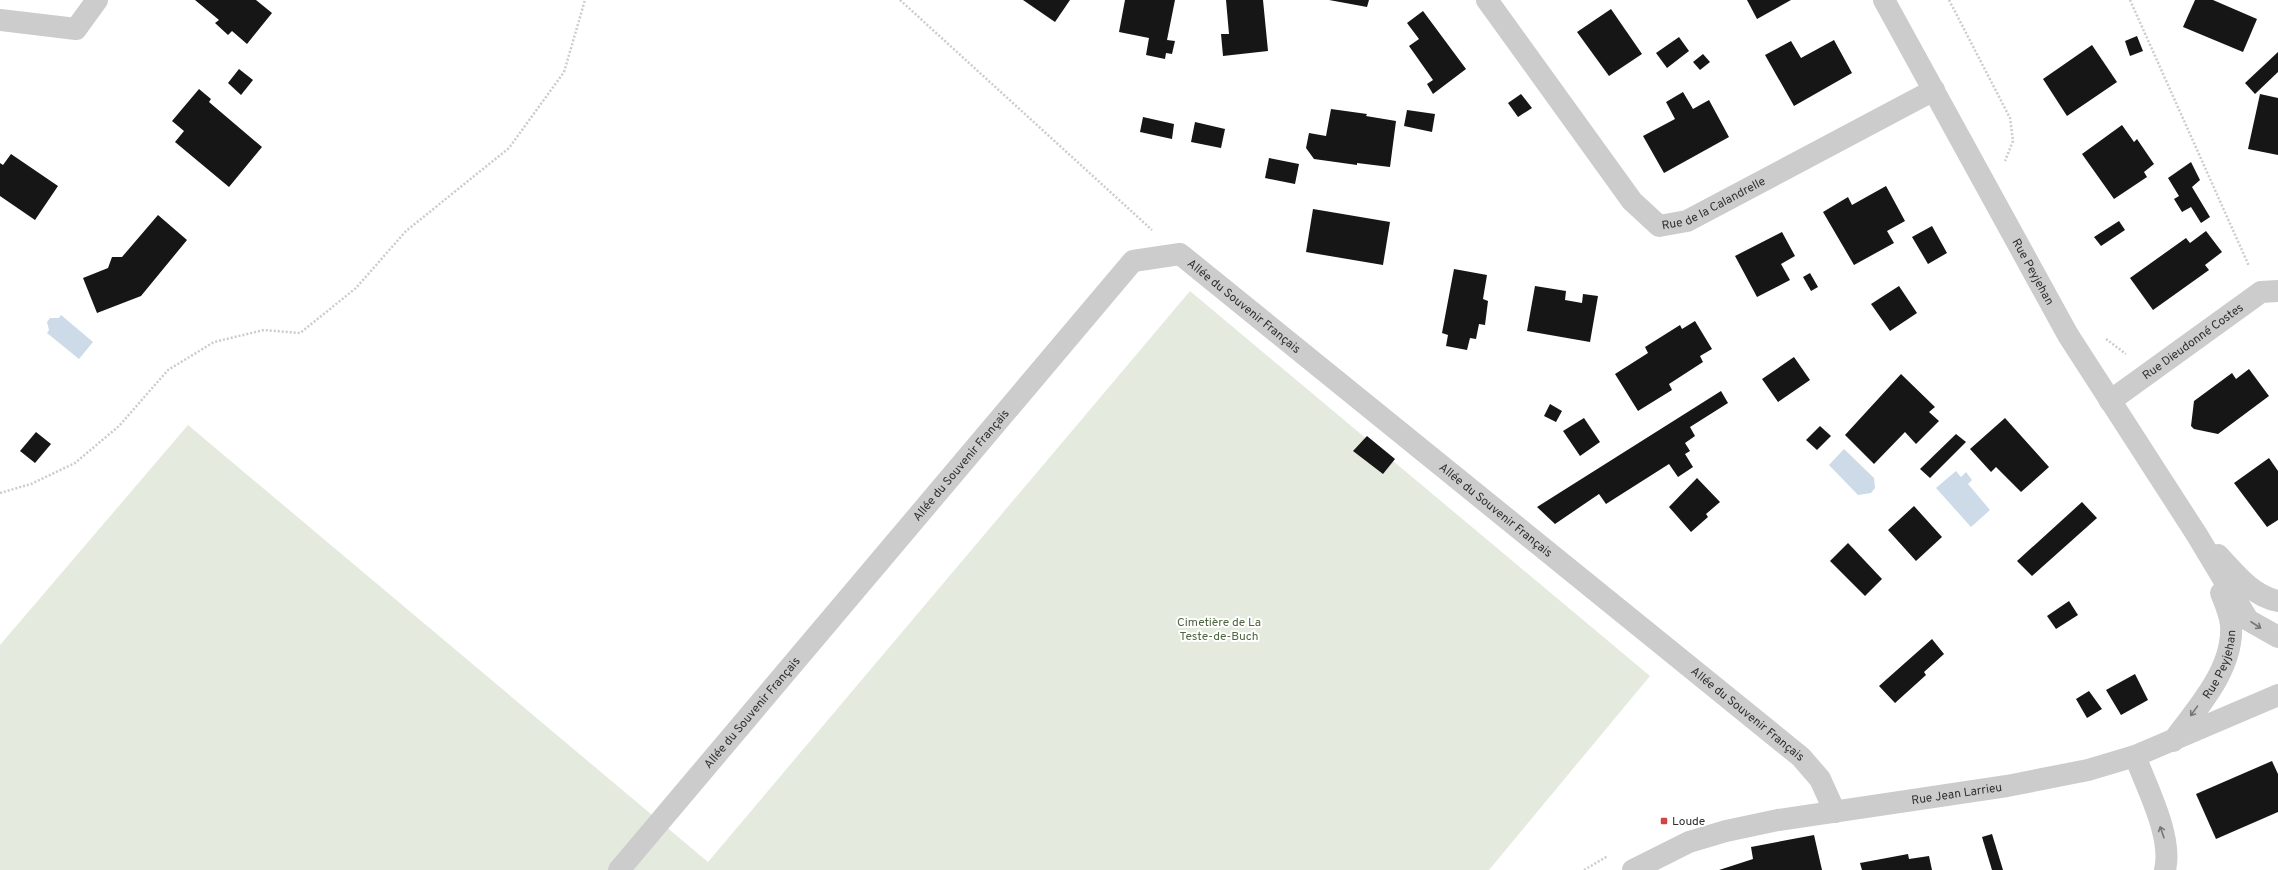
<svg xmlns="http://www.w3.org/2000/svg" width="2278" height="870" font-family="Overpass,sans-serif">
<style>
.green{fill:#e4ebde}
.water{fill:#cddbe8}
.building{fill:#161616}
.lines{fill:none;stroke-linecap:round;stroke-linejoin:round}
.path{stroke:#ccc;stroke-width:2.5;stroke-dasharray:2 2;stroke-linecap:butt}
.minor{stroke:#ccc;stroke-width:22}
.tertiary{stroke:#ccc;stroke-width:22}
.oneway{stroke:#767676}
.poi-dot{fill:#d34544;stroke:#fff;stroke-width:1.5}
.labels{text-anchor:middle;stroke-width:4;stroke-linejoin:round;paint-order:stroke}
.street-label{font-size:12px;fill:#2f2f2f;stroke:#fff}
.park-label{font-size:12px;fill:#4f6641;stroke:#fff}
.poi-label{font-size:12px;fill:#2f2f2f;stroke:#fff;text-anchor:start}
</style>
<rect width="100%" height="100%" fill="#fff"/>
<path class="green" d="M1190,291l460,385 -161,194h-1489v-225l188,-220 520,437z"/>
<g class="water">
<path d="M61,315l32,27 -14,17 -32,-26 2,-3 -2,-8 3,-4h9z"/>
<path d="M1844,449l30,29 1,10 -4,5 -13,2 -29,-30z"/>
<path d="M1956,471l5,6 5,-5 6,8 -4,4 22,26 -19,17 -35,-39z"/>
</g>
<g class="building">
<path d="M195,0h61l16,13 -25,31 -15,-13 -4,4 -13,-12 4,-3z"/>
<path d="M1023,0h47l-15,22z"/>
<path d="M1125,0h50l-8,40 8,1 -3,13 -6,-1 -1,6 -19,-4 3,-17 -30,-6z"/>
<path d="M1226,0h37l5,51 -45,5 -2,-22h8z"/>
<path d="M1329,0h40l-2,7z"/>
<path d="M1747,0h44l-34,19z"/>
<path d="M2195,0h18l44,19 -14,33 -60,-25z"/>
<path d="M1611,9l31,45 -33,22 -32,-44z"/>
<path d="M1423,11l43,58 -33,25 -6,-10 6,-4 -24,-34 10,-7 -12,-16z"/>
<path d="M2137,36l6,15 -13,5 -5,-15z"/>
<path d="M1679,37l10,14 -22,17 -11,-15z"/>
<path d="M1834,40l18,33 -58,33 -29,-51 26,-14 10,17z"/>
<path d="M2092,45l25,37 -50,34 -24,-37z"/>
<path d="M2278,52v20l-23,22 -10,-11z"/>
<path d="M1703,54l7,8 -10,8 -7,-8z"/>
<path d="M239,69l14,11 -12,15 -13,-12z"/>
<path d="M199,89l12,10 -2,3 53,45 -33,40 -54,-45 9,-11 -12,-10z"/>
<path d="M1683,92l10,17 16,-9 20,37 -65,36 -21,-37 32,-17 -9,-17z"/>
<path d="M1521,94l11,14 -14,9 -10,-14z"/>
<path d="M2260,94l18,4v57l-30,-6z"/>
<path d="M1331,109l36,5 -1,2 30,5 -6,46 -33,-4v2l-43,-6 -8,-11 3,-15 17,3z"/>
<path d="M1407,110l28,4 -3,18 -28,-6z"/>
<path d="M1143,117l31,7 -2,15 -32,-7z"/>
<path d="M1195,122l30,7 -4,19 -30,-6z"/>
<path d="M2122,125l12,17 3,-3 17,25 -10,8 3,5 -33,22 -32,-45z"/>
<path d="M11,154l47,32 -23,34 -35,-24v-33l3,2z"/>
<path d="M1269,158l30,6 -4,20 -30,-6z"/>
<path d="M2191,162l9,18 -8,7 18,30 -9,6 -10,-16 -9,5 -8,-13 5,-3 -11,-18z"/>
<path d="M1886,186l19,35 -18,10 7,12 -40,22 -31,-53 25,-15 4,8z"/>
<path d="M1313,209l77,13 -7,43 -77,-13z"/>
<path d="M158,215l29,25 -46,56 -44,17 -14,-35 25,-10 4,-11h10z"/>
<path d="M2119,221l6,9 -24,16 -7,-9z"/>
<path d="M1932,226l15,27 -19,11 -16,-27z"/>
<path d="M2206,231l16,21 -17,13 4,5 -56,40 -23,-32 56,-40 4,5z"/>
<path d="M1782,232l13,24 -14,8 9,16 -33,17 -22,-41z"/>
<path d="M1454,269l33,6 -4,24 5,2 -3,24 -6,-1 -3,15 -6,-1 -3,12 -21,-4 2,-11 -6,-2z"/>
<path d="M1810,273l8,14 -7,4 -8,-14z"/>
<path d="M1535,286l31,5 -1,9 17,3 1,-9 15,2 -8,46 -63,-11z"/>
<path d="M1899,286l18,27 -27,18 -19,-27z"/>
<path d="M1695,321l17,28 -12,7 3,6 -34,22 3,6 -34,21 -23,-37 33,-21 -3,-6 35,-22 2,4z"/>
<path d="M1794,357l16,23 -32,22 -16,-23z"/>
<path d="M2249,369l20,27 -51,38 -24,-5 -3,-3 3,-25 38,-28 4,6z"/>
<path d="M1901,374l34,33 -6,5 10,9 -23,23 -11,-12 -31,32 -29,-29z"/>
<path d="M1721,391l7,12 -38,24 5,9 -10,7 5,8 -5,3 8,13 -15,10 -9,-13 -63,40 -7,-10 -44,30 -18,-17z"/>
<path d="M1550,404l12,7 -6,11 -12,-6z"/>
<path d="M1584,418l16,24 -20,14 -17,-25z"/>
<path d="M2005,418l44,49 -28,25 -25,-25 -5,5 -21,-23z"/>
<path d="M1820,426l11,10 -14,14 -11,-10z"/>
<path d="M36,432l15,12 -16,19 -15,-12z"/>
<path d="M1956,434l10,8 -36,36 -10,-9z"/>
<path d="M1367,436l28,23 -12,15 -30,-23z"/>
<path d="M2269,458l9,13v49l-11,7 -33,-44z"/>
<path d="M1697,478l23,24 -14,12 2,3 -17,15 -22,-25z"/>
<path d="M2082,502l15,16 -65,58 -15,-15z"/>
<path d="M1914,506l28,31 -26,24 -28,-31z"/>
<path d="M1848,543l34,36 -17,17 -35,-35z"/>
<path d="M2069,601l9,14 -22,14 -9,-13z"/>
<path d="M1932,639l12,15 -20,18 2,3 -31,28 -16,-17z"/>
<path d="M2135,674l13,26 -27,15 -15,-25z"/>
<path d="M2089,691l13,18 -15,9 -11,-19z"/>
<path d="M2272,761l6,13v38l-62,27 -20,-45z"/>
<path d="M1992,834l11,36h-11l-10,-33z"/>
<path d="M1814,835l8,35h-103l34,-11 -2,-12z"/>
<path d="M1908,854l1,5 20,-3 3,14h-70l-2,-7z"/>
</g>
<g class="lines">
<g class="path">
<path d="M900,0l252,230"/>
<path d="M1949,0l61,118 3,23 -8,20"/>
<path d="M2130,0l119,266"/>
<path d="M2106,339l20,15"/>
<path d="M0,493l31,-9 44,-21 44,-37 49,-56 46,-28 50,-12 36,3 56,-45 50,-57 103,-83 55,-76 21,-72"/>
<path d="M1584,870l24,-14"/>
</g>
<g class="minor">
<path id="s1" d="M1487,0l145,201 27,25 28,-5 247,-131"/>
<path id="s2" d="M1884,0l184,335 129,200 51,85 30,17"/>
<path d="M0,20l76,9 21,-29"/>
<path id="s3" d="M2110,401l151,-109 17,-1"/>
<path d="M2218,555c17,18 34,41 60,46"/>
<path id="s4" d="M2173,741c24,-33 61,-72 58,-116 -1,-11 -6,-22 -10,-32"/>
<path d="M2135,756c12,32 38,81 30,114"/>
<path id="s5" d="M619,870l514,-609 47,-7 621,503 19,22 15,33"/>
</g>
<path class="tertiary" id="s6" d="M1633,870l56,-28 37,-11 52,-11 229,-34 81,-16 47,-14 143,-61"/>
</g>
<defs><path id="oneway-shaft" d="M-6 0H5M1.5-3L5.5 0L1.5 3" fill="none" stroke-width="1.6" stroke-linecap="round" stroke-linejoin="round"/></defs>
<g class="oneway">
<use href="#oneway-shaft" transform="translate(2256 625) rotate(33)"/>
<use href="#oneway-shaft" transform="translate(2194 711) rotate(126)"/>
<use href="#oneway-shaft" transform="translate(2162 832) rotate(-109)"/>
</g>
<rect class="poi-dot" x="1660" y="817" width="8" height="8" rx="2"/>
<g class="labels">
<g class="street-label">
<text dy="4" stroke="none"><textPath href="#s1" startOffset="344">Rue de la Calandrelle</textPath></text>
<text dy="4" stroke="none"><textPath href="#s2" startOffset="310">Rue Peyjehan</textPath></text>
<text dy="4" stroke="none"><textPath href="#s5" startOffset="927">Allée du Souvenir Français</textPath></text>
<text dy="4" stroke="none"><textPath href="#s3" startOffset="102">Rue Dieudonné Costes</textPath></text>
<text dy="4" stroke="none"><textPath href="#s5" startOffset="530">Allée du Souvenir Français</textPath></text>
<text dy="4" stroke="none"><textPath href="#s5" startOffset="1251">Allée du Souvenir Français</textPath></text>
<text dy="4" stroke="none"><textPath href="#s4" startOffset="91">Rue Peyjehan</textPath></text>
<text dy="4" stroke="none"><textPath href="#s5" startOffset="206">Allée du Souvenir Français</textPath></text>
<text dy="4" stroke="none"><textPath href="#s5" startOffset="1575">Allée du Souvenir Français</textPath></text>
<text dy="4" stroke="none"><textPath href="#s6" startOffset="335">Rue Jean Larrieu</textPath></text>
</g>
<g class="park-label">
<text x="1219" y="626">Cimetière de La<tspan x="1219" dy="14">Teste-de-Buch</tspan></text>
</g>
<g class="poi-label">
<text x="1672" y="825">Loude</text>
</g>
</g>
</svg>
